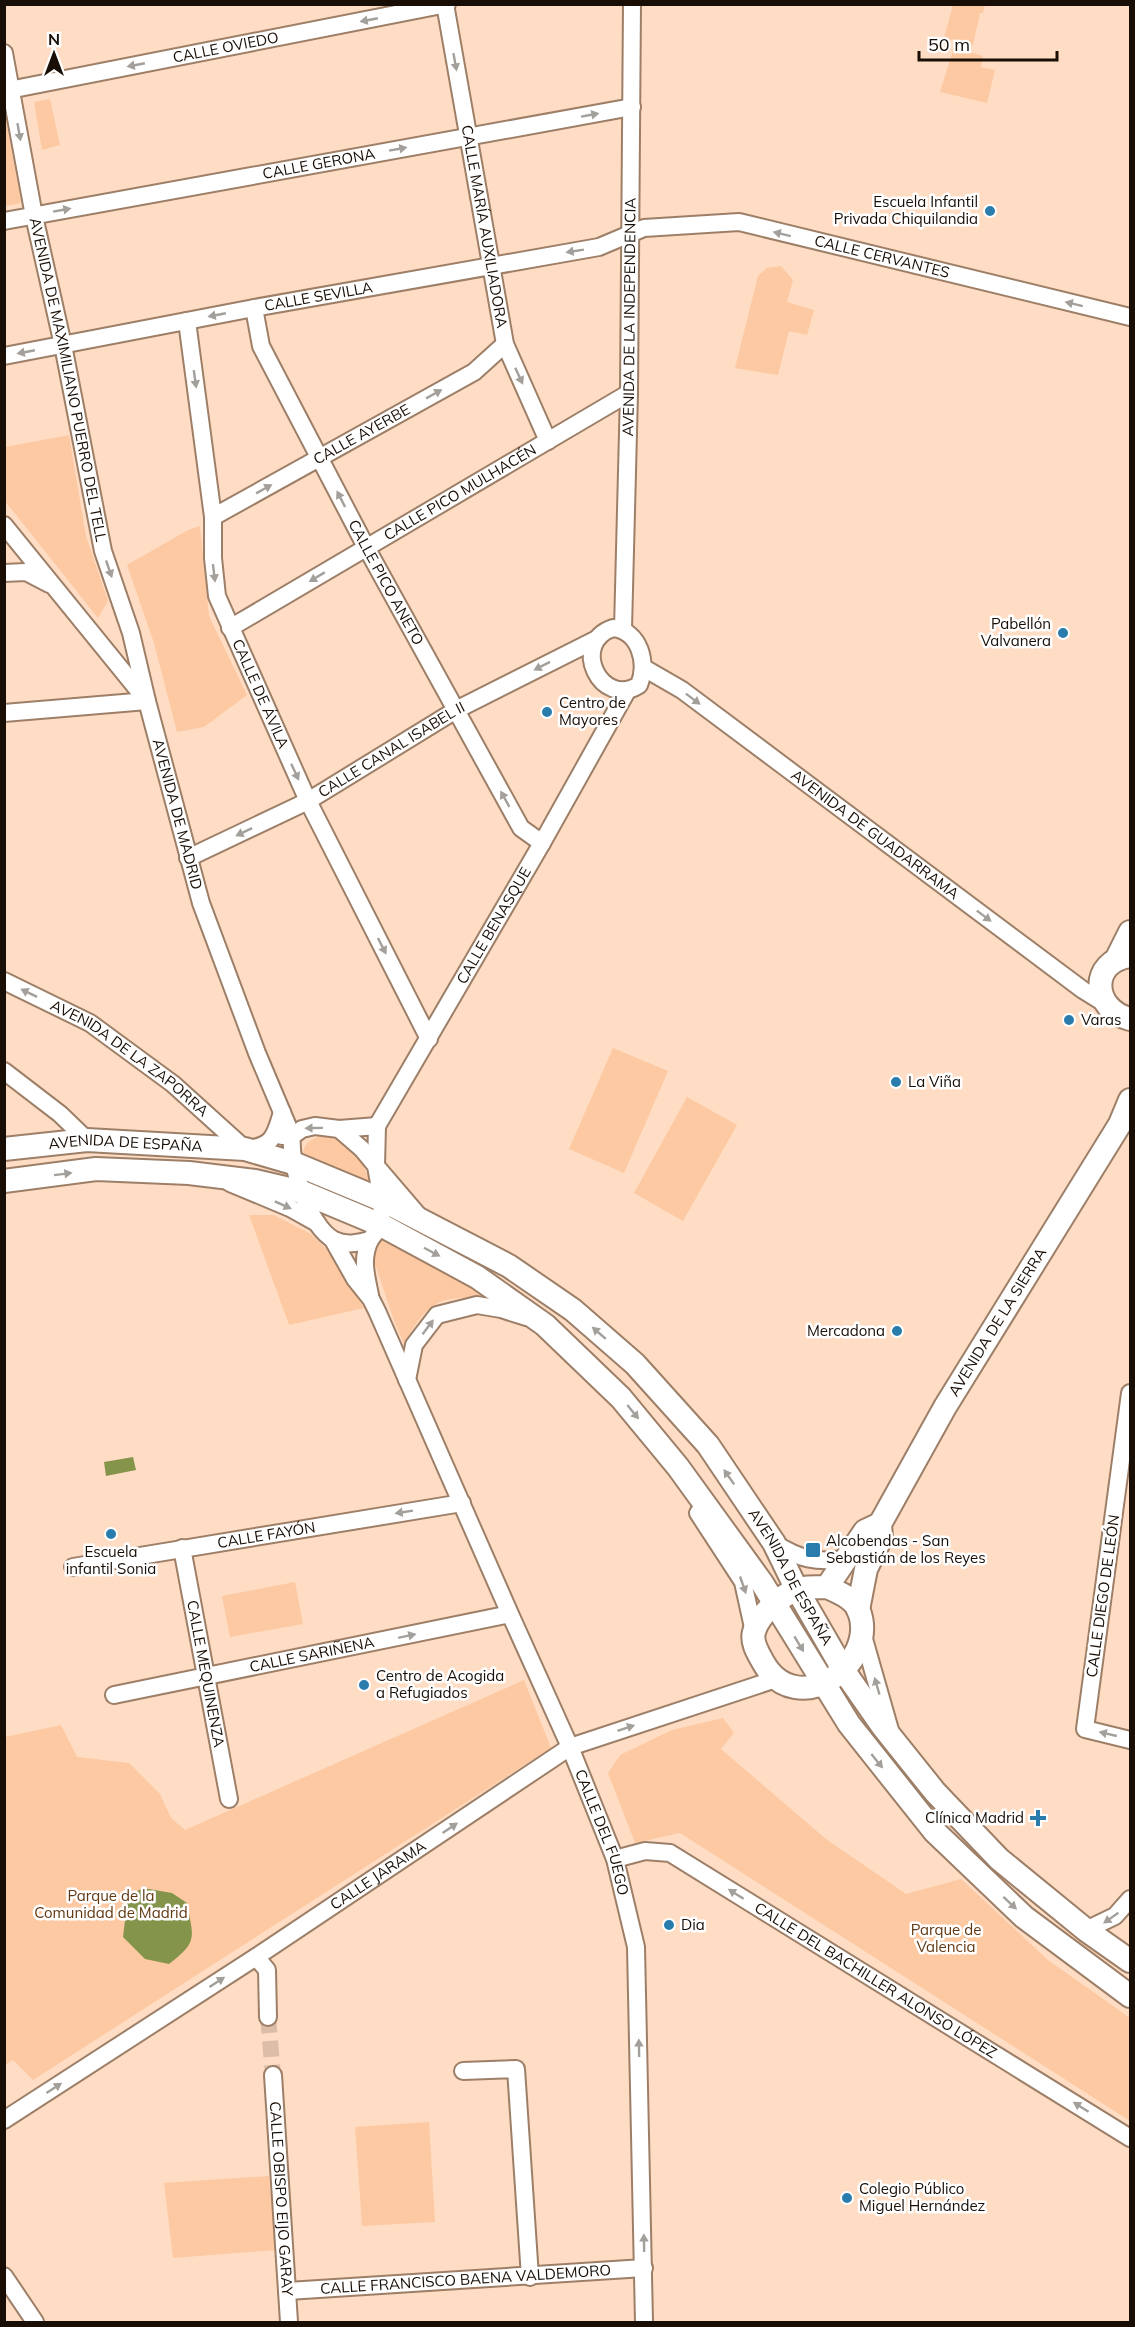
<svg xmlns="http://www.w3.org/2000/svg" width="1135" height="2327" font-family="Mulish,sans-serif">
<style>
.green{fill:#fdc9a2}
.water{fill:#85944b}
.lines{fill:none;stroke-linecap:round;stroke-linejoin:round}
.street-tunnel{stroke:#dcbea8;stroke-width:16;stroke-dasharray:16 8;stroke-linecap:butt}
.street-casing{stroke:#9d7f68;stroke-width:20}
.secondary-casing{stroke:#9d7f68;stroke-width:26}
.street{stroke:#fff;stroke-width:16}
.secondary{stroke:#fff;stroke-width:22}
.oneway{fill:#a39f9b}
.poi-dot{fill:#297cac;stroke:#fff;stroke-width:2}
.labels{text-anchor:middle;stroke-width:5;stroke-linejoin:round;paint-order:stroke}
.street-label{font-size:15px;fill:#190e06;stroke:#fff}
.poi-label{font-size:15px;fill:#190e06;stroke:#fff;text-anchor:start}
.park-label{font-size:15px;fill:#613812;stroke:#fff}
</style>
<rect width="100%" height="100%" fill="#ffddc4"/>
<g class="green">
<path d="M953,5h32l-2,8h-3l-7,32 -29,-7z"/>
<path d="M954,47l29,9 -2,11 14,3 -8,33 -47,-11z"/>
<path d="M50,99l10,46 -18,5 -8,-48z"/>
<path d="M5,112l16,91 -16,3h-1z"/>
<path d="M781,266l12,14 -6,22 27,8 -7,25 -18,-4 -11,44 -43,-7 23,-92 9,-8z"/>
<path d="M69,435l17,101 22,65 -10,17 -93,-117v-54z"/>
<path d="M200,526l9,90 38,79 -43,32 -27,5 -23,-89 -27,-78 61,-35z"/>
<path d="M613,1048l55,23 -44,102 -55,-24z"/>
<path d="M687,1097l50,28 -54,96 -49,-28z"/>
<path d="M320,1136c29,2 43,21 50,48l-67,-23c-1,-15 3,-20 17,-25z"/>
<path d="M249,1215h25l37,19 22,22 31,52 -75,17z"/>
<path d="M389,1238l105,61c-51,-4 -65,-2 -90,45l-11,-26 -20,-60 8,-18z"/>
<path d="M295,1582l8,42 -73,13 -8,-41z"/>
<path d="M524,1680l27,68 -518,332 -20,-20 -8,5v-328l56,-12 16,32 52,6 31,31 11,24 14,12z"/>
<path d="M723,1718l11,15 -13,16 105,90 80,55 55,-15 87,81 82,58v103l-450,-288 -45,10 -27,-70 12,-18 52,-25z"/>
<path d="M429,2122l6,100 -73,4 -7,-99z"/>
<path d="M269,2176l7,74 -103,8 -9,-75z"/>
</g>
<g class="water">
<path d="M133,1457l3,13 -30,6 -2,-14z"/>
<path d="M143,1888l29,5 15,10c6,35 12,38 -18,61l-24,-5 -22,-22 5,-41z"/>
</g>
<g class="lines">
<path class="street-tunnel" d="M268,2017l5,58"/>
<defs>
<g id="street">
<path id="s1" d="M445,4l60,340 43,97"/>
<path id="s2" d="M4,53l30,163 29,129 40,206 28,82 16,68 -143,12"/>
<path id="s3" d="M4,91l443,-87"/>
<path id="s4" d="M4,221l628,-114"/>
<path id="s5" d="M254,308l7,38 105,201 155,281 21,15"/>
<path id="s6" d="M187,321l26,196v41l4,38 91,205 121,238"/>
<path id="s7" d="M4,356l250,-48 345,-61 45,-19 95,-6 391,95"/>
<path id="s8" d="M213,517l261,-145 31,-28"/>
<path id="s9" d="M4,525l143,176 54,202 56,150 35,83c-3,27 16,90 42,104 12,6 24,3 36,0l11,-15 1,-25 -6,-34 -14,-17 -23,-20"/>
<path d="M4,573l22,-1 23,12"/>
<path id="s10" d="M230,628l399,-235"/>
<path d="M613,628c27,3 35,35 26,57 -38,24 -70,-42 -26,-57z"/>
<path id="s11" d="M623,629l6,-236 3,-389"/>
<path id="s12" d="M644,668l38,22 401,300 21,13"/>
<path id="s13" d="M188,858l120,-57 148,-91 139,-70"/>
<path id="s14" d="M4,981l86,42 83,61 72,65c28,-2 30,-13 37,-37"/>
<path d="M4,1071l56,43 27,26"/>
<path id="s15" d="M377,1126l165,-283 85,-152"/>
<path d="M377,1126l-1,40 42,49"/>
<path d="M282,1136h10l10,-7 13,-3 24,3 38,-3"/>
<path d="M230,1183l60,25 27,15"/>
<path id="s16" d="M333,1240l22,39 16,20 6,12 133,303 60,133 45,112 21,88 8,375"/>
<path d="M370,1240c-9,19 -4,35 0,55"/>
<path d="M407,1380l7,-35 23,-30 40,-10 24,4 25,8"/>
<path d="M1130,1393l-45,336 45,11"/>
<path d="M698,1513l45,69 11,50"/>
<path d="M774,1543c25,16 42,20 72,16"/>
<path id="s17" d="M182,1548l47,251"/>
<path id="s18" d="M73,1567l389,-64"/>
<path d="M862,1632l28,98"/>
<path id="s19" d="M114,1695l396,-81"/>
<path id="s20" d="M615,1859l30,-8 25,2 460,285"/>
<path d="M1086,1930l29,-14 15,-17"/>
<path d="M256,1957l11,13 1,47"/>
<path d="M463,2071l53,-2 14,208"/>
<path id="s21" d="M273,2075l16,247"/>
<path id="s22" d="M4,2120l252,-163 314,-210 206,-68"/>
<path d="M4,2276l31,46"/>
<path id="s23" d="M288,2291l356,-23"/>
</g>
<g id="secondary">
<path d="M1130,956c-40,5 -39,53 0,63"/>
<path d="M1116,960l14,-28"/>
<path id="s24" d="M4,1149l83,-9 158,9 48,14 89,37 127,66 64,44 62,54 73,81 66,98 22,45 48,83 39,56 52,65 64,67 87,71 44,31"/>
<path d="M4,1181l92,-12 93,4 66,8 47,11 79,33 96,52 68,48 76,73 57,69 84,116 87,141 85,107 90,86 106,79"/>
<path d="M827,1587c11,5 27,11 32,24 20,54 -63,111 -96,51 -5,-9 -12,-20 -9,-30 4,-17 26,-35 41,-42 8,-4 22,-2 32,-3z"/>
<path d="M827,1587l38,-56 15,-7"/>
<path id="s25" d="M858,1610l8,-41 15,-31 -1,-14 65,-117 175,-283 10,-24"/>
</g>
</defs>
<use href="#street" class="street-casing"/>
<use href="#secondary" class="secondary-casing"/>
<use href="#street" class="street"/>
<use href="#secondary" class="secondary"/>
</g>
<defs><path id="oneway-solid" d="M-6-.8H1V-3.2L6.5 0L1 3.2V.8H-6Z" transform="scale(1.5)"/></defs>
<g class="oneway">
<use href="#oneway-solid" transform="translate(369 20) rotate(169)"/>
<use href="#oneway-solid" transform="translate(455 62) rotate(80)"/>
<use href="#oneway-solid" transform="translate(136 65) rotate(169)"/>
<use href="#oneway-solid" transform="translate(590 115) rotate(-10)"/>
<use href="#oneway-solid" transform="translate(19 132) rotate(80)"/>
<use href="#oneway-solid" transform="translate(398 149) rotate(-10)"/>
<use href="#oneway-solid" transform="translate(62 210) rotate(-10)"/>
<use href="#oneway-solid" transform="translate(782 234) rotate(-166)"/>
<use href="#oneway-solid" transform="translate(575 251) rotate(171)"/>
<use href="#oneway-solid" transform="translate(1074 304) rotate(-166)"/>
<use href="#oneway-solid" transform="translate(217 315) rotate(169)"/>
<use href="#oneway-solid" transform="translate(26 352) rotate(169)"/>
<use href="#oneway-solid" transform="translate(519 376) rotate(65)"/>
<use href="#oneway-solid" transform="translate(195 379) rotate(82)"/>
<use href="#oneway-solid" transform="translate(434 394) rotate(-29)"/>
<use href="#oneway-solid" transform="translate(264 489) rotate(-29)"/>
<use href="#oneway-solid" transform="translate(341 499) rotate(-117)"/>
<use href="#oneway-solid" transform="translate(109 569) rotate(71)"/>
<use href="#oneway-solid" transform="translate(214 573) rotate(83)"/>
<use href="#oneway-solid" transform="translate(317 577) rotate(149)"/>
<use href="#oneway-solid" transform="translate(542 666) rotate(153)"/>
<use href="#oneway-solid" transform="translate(693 699) rotate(37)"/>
<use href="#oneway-solid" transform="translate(295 772) rotate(65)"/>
<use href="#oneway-solid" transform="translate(505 799) rotate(-119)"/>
<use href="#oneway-solid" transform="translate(244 832) rotate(154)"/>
<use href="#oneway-solid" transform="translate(984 916) rotate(37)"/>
<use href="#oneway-solid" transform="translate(382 946) rotate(63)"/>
<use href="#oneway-solid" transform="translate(29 993) rotate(-154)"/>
<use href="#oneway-solid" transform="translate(314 1128) rotate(179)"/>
<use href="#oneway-solid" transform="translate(63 1174) rotate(-7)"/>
<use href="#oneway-solid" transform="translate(283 1205) rotate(24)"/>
<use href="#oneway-solid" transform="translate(432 1252) rotate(28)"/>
<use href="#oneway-solid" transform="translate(428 1327) rotate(-53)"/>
<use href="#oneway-solid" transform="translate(599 1333) rotate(-139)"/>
<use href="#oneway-solid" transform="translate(633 1412) rotate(51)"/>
<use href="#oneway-solid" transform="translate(729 1477) rotate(-125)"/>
<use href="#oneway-solid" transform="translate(404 1512) rotate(171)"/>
<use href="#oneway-solid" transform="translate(743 1585) rotate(71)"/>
<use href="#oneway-solid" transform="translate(407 1636) rotate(-12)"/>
<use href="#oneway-solid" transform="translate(799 1644) rotate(59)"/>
<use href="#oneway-solid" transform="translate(877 1686) rotate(-106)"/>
<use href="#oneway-solid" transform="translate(626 1728) rotate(-18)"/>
<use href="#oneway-solid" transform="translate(1108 1734) rotate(-167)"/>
<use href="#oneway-solid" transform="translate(877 1761) rotate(51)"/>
<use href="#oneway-solid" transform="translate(450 1828) rotate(-34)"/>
<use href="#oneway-solid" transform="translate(736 1894) rotate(-148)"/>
<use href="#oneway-solid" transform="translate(1010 1903) rotate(43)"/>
<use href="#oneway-solid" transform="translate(1111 1918) rotate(145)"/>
<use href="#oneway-solid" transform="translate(217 1982) rotate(-33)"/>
<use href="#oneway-solid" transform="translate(639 2048) rotate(-91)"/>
<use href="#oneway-solid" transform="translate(54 2088) rotate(-33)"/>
<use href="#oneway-solid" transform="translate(1081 2107) rotate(-148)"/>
<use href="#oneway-solid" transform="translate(644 2243) rotate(-91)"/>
</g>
<g class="poi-dot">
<circle cx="990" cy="211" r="6"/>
<circle cx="1063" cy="633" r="6"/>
<circle cx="547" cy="712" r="6"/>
<circle cx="1069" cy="1020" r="6"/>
<circle cx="896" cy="1082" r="6"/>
<circle cx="897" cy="1331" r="6"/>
<circle cx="111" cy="1534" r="6"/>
<rect x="805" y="1542" width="16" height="16" rx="3"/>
<circle cx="364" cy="1685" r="6"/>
<path d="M1035 1809h6v6h6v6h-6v6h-6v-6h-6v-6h6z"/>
<circle cx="669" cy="1925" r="6"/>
<circle cx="847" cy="2198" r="6"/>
</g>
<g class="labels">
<g class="street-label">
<text dy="5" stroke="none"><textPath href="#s3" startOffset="226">CALLE OVIEDO</textPath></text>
<text dy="5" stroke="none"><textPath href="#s4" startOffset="320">CALLE GERONA</textPath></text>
<text dy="5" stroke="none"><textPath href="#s1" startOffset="226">CALLE MARÍA AUXILIADORA</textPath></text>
<text dy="5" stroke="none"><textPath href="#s7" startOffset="896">CALLE CERVANTES</textPath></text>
<text dy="5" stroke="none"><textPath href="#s7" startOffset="320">CALLE SEVILLA</textPath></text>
<text dy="5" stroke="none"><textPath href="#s11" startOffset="312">AVENIDA DE LA INDEPENDENCIA</textPath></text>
<text dy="5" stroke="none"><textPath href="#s2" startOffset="333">AVENIDA DE MAXIMILIANO PUERRO DEL TELL</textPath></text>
<text dy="5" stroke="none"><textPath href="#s8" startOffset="170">CALLE AYERBE</textPath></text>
<text dy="5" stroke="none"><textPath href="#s10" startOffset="267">CALLE PICO MULHACÉN</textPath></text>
<text dy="5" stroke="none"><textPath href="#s5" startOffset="306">CALLE PICO ANETO</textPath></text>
<text dy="5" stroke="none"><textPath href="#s6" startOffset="384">CALLE DE ÁVILA</textPath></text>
<text dy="5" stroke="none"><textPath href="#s13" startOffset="231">CALLE CANAL ISABEL II</textPath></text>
<text dy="5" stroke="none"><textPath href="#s9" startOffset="344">AVENIDA DE MADRID</textPath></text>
<text dy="5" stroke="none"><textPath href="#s12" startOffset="285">AVENIDA DE GUADARRAMA</textPath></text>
<text dy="5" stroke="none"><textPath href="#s15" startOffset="232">CALLE BENASQUE</textPath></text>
<text dy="5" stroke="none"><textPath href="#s14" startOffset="148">AVENIDA DE LA ZAPORRA</textPath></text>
<text dy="5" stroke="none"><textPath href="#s24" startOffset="122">AVENIDA DE ESPAÑA</textPath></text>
<text dy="5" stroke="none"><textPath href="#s25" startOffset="324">AVENIDA DE LA SIERRA</textPath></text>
<text dy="5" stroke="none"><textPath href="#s18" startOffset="196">CALLE FAYÓN</textPath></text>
<text dy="5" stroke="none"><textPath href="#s24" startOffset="956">AVENIDA DE ESPAÑA</textPath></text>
<text transform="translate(1103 1596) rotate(-82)" y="5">CALLE DIEGO DE LEÓN</text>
<text dy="5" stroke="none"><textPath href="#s19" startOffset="202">CALLE SARIÑENA</textPath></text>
<text dy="5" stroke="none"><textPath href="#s17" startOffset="128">CALLE MEQUINENZA</textPath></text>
<text dy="5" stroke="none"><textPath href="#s16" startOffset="652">CALLE DEL FUEGO</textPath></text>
<text dy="5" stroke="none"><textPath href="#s22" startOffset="447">CALLE JARAMA</textPath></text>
<text dy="5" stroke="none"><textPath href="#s20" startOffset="298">CALLE DEL BACHILLER ALONSO LÓPEZ</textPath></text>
<text dy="5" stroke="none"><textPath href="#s21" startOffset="124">CALLE OBISPO EIJO GARAY</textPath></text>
<text dy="5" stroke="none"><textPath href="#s23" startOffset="178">CALLE FRANCISCO BAENA VALDEMORO</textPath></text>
</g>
<g class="poi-label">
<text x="978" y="207" text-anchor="end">Escuela Infantil<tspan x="978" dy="17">Privada Chiquilandia</tspan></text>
<text x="1051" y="629" text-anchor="end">Pabellón<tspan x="1051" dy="17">Valvanera</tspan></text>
<text x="559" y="708">Centro de<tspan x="559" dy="17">Mayores</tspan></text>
<text x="1081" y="1025">Varas</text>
<text x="908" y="1087">La Viña</text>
<text x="885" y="1336" text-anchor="end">Mercadona</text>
<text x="826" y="1546">Alcobendas - San<tspan x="826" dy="17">Sebastián de los Reyes</tspan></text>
<text x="111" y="1557" text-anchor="middle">Escuela<tspan x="111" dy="17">infantil Sonia</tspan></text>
<text x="376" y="1681">Centro de Acogida<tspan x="376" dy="17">a Refugiados</tspan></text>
<text x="1024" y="1823" text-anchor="end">Clínica Madrid</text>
<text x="681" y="1930">Dia</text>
<text x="859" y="2194">Colegio Público<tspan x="859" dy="17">Miguel Hernández</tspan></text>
</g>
<g class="park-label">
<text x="111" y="1901">Parque de la<tspan x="111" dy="17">Comunidad de Madrid</tspan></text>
<text x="946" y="1935">Parque de<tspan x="946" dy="17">Valencia</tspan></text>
</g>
</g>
<rect width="1135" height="2327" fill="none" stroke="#190e06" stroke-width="12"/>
<g transform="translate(54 54)" stroke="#ffffff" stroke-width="4.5" paint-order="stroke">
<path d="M0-4.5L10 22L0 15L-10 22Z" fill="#190e06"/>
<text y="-9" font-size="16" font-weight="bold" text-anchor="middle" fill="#190e06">N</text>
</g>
<path d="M919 51v9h138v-9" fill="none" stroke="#190e06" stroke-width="3"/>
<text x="928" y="51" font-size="18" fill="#190e06" stroke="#ffffff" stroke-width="4.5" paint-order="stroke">50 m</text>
</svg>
